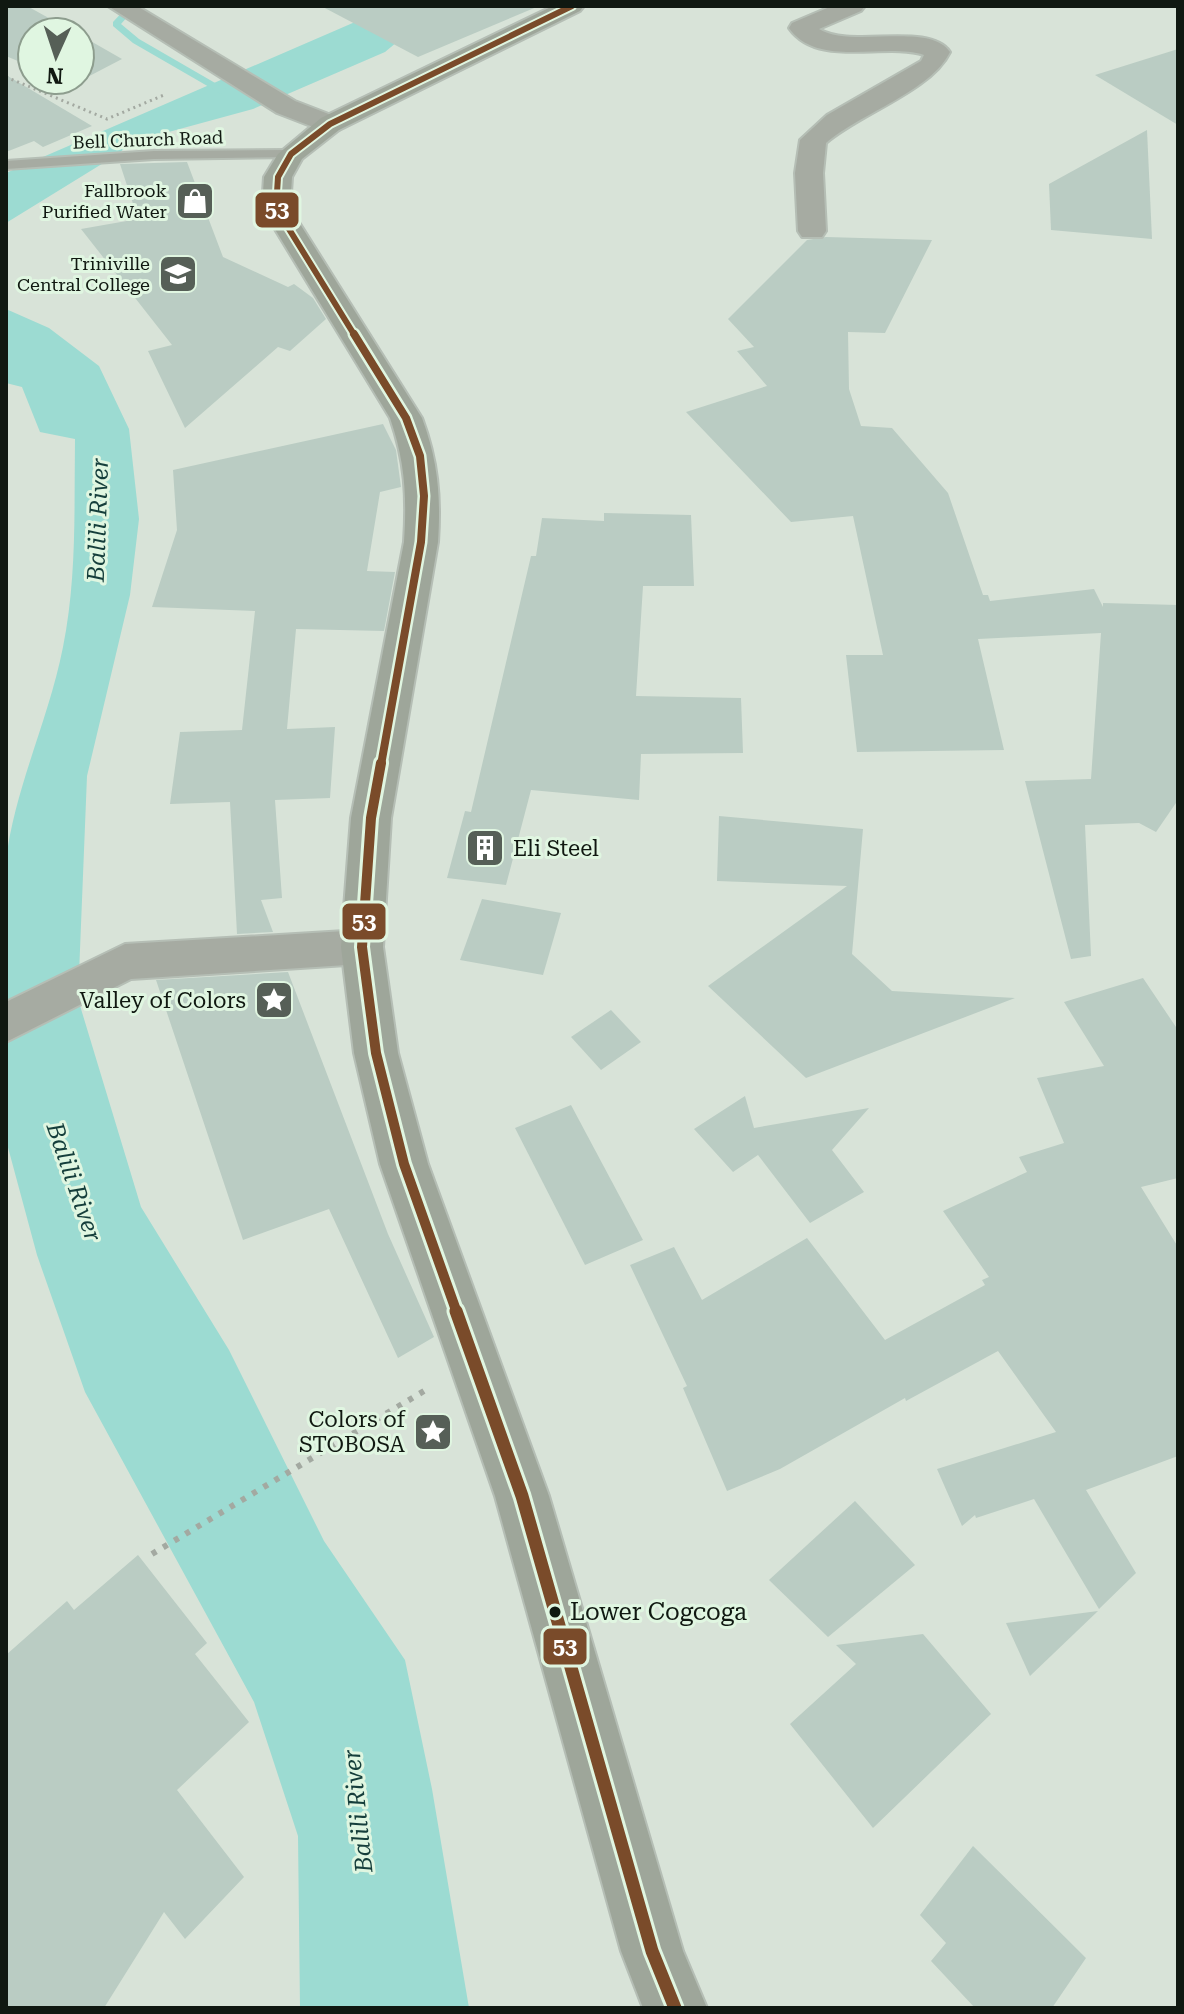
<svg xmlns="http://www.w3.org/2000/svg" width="1184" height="2014" font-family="'Roboto Serif',serif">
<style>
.water{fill:#9cdbd2}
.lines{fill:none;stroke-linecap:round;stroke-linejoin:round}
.stream{fill:#9cdbd2;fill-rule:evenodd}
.building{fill:#baccc3}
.service-casing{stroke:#b5beb5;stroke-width:4}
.minor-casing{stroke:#b5beb5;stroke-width:4}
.tertiary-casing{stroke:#b5beb5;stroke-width:4}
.trunk-casing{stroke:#b5beb5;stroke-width:4}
.path-far1{stroke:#a3a9a1;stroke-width:3;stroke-dasharray:2 4;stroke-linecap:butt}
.path{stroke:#a3a9a1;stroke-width:6;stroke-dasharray:5 8;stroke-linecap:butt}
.service{fill:#a6aba2;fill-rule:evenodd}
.minor{fill:#a6aba2;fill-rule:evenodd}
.tertiary{fill:#a6aba2;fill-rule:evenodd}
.trunk{fill:#9ea69a;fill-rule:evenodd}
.bus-1-far3-casing{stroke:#e0f6e1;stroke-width:10}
.bus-1-far2-casing{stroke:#e0f6e1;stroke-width:13}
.bus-1-far1-casing{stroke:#e0f6e1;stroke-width:16}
.bus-1-casing{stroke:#e0f6e1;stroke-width:19}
.bus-1-far3{stroke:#7a4b2a;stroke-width:6}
.bus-1-far2{stroke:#7a4b2a;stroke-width:8}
.bus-1-far1{stroke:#7a4b2a;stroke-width:10}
.bus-1{stroke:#7a4b2a;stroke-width:13}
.bus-dot{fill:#101811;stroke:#e0f6e1;stroke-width:3}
.labels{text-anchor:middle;stroke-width:6;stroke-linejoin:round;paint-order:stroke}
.far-street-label{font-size:18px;fill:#101811;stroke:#e0f6e1}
.far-poi-label{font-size:18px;fill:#101811;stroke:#e0f6e1;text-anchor:end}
.poi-label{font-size:22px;fill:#101811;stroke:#e0f6e1;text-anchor:end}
.water-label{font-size:24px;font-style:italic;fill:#153e3b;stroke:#e0f6e1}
.near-bus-label{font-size:24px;fill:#101811;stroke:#e0f6e1;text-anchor:start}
.line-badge{stroke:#e0f6e1;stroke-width:3}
.badge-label{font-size:22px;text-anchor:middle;font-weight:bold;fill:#fff}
</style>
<rect width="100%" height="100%" fill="#d8e3d8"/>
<g class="water">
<path d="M392,6l23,21 -30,25 -132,57 -121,33 -14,12 -112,69v-50z"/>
<path d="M6,309l43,19 50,38 30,63 10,90 -9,76 -43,181 -9,223 63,208 88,143 95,191 81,119 27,129 37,219h-169l-2,-172 -44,-134 -169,-310 -48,-137 -31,-115v-280c9,-73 43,-141 57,-213 14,-69 11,-138 12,-208l-35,-7 -18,-45 -16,-4z"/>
</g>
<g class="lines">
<path class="stream" d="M128,6h9l-16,18 18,15 90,52v4h-6l-90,-52 -20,-17v-4z"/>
</g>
<g class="building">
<path d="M6,6h21l47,26h-42v35l-26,-11z"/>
<path d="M321,6h218l-121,51z"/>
<path d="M80,35l42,24 -46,24 -9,-3h13z"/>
<path d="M1178,49v76l-83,-50z"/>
<path d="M6,75l86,51 -49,21 -9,-6 -28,11z"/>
<path d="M1147,130l5,109 -101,-9 -2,-46z"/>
<path d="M187,162l36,95 65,30 6,-3 19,14 13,21 -36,32 -12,-4 -93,81 -37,-77 24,-6 -91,-116 57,-10 -18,-55z"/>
<path d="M826,237l106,3 -47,93 -37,-1 1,57 12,37 31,2 56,65 35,102h5l2,6 104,-12 9,18v-4l75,2v195l-22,32 -17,-9 -54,2 6,131 -20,3 -46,-178 66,-2 10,-146 -123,6 26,111 -147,2 -11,-97h37l-30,-139 -62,6 -105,-110 81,-26 -30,-35 17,-4 -26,-28 79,-79z"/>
<path d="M383,424l13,26 5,37 -21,5 -13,79 28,1 -11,59 -88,-2 -9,100 48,-2 -5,71 -55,2 7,98 -21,2 12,32 -36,2 -7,-132 -60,2 10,-72 62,-2 13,-119 -103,-4 25,-77 -4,-60z"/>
<path d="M604,513l87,2 3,71h-51l-7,110 105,2 2,55 -102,1 -2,46 -108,-10 -25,95 -59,-7 18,-67 6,1 60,-256h5l6,-38 62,3z"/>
<path d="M719,816l144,13 -11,125 40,37 123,7 -209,80 -98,-92 139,-100 -130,-5z"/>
<path d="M482,899l79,14 -18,62 -83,-15z"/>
<path d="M288,972l100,262 46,103 -36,21 -69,-149 -86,31 -87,-260z"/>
<path d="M1143,978l35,52v148l-37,9 37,60v209l-92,34 50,83 -37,36 -65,-110 -58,19 -1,-3 -13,11 -25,-57 119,-37 -58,-81 -92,50 -1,-3 -125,71 -53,22 -44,-103 4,-2 -57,-121 44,-18 28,53 105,-62 78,102 100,-55 -3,-5 7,-3 -46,-66 84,-39 -8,-15 45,-14 -27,-65 67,-12 -40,-64z"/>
<path d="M611,1010l30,32 -40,28 -30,-33z"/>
<path d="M745,1096l9,32 115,-20 -37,42 32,42 -54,31 -52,-68 -25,17 -39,-43z"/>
<path d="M571,1105l72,135 -58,25 -70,-137z"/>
<path d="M855,1501l60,64 -87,72 -59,-57z"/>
<path d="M138,1555l69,88 -12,11 54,68 -72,68 67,87 -59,62 -21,-27 -60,96h-98v-353l61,-54 7,9z"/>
<path d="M1098,1611l-68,65 -24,-53z"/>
<path d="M923,1634l68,80 -118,114 -83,-104 66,-60 -20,-19z"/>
<path d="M973,1846l113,112 -34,50h-77l-44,-47 15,-18 -26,-28z"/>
</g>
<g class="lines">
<defs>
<path id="service" d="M291,150l7,4 -2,3 -142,2 -148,10v-8l148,-10z"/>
<g id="minor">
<path d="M832,6h33l-4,5 -42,18c32,20 110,-8 131,23 -19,39 -89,61 -124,91l-3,30 3,58 -4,6h-20l-4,-6 -3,-58 5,-33 27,-25 94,-54 3,-6c-40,-13 -106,14 -135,-27l3,-5z"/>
<path d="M362,930l15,5 6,12 -6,12 -15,5 -231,15 -125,63v-40l119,-58z"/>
</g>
<path id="tertiary" d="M108,6h29l158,95 44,17 4,6 -4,6h-18l-44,-17z"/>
<path id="trunk" d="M553,6h31l-4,5 -241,119 -37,29 -10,18 -2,31 132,210c16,43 19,79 16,124l-47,276 -8,129 15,106 30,111 121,332 134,455 24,57h-64l-22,-57 -126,-455 -115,-332 -26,-111 -13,-106 10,-129 53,-276c3,-45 1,-81 -14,-124l-128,-210 2,-31 14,-23 43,-36z"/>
</defs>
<use href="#service" class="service-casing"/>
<use href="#minor" class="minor-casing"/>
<use href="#tertiary" class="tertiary-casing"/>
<use href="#trunk" class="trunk-casing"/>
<path class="path-far1" d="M6,77l101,42 57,-24"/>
<path class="path" d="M152,1554l277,-166"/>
<use href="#service" class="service"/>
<use href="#minor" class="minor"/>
<use href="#tertiary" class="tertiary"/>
<use href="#trunk" class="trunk"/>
<defs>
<path id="bus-1-far3" d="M355,336l-79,-128 2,-31 13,-23 39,-30 242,-118"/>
<path id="bus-1-far2" d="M354,334l52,84 14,38 4,40 -3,46 -40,223"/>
<path id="bus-1-far1" d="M381,763l-10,55 -9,129 14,106 28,111 53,149"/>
<path id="bus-1" d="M456,1311l66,185 130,455 23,57"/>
</defs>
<use href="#bus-1-far3" class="bus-1-far3-casing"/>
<use href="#bus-1-far2" class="bus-1-far2-casing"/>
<use href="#bus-1-far1" class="bus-1-far1-casing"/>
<use href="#bus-1" class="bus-1-casing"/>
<use href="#bus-1-far3" class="bus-1-far3"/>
<use href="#bus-1-far2" class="bus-1-far2"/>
<use href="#bus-1-far1" class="bus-1-far1"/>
<use href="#bus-1" class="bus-1"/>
</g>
<defs>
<symbol id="shop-square" viewBox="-11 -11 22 22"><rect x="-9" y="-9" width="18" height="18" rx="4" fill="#565f57" stroke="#e0f6e1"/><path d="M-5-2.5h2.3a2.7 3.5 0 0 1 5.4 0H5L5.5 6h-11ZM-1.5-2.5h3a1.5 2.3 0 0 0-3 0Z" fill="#fff"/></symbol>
<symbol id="university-square" viewBox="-11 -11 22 22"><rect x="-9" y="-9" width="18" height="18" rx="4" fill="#565f57" stroke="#e0f6e1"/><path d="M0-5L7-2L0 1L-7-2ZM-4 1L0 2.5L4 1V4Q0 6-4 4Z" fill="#fff"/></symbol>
<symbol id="building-square" viewBox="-11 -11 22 22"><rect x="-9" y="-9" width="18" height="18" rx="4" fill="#565f57" stroke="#e0f6e1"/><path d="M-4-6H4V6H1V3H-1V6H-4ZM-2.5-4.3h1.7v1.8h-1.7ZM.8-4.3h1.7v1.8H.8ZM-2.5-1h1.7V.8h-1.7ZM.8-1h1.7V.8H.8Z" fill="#fff"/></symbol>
<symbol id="sight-square" viewBox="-11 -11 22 22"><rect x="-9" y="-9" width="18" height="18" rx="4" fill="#565f57" stroke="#e0f6e1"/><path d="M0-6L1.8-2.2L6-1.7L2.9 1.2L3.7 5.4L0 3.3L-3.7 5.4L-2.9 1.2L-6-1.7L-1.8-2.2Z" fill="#fff"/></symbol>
</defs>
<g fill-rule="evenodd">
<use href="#shop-square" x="173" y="179" width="44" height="44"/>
<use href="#university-square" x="156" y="252" width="44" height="44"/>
<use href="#building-square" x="463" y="826" width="44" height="44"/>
<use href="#sight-square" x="252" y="978" width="44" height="44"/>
<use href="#sight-square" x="411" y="1410" width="44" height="44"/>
</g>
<circle class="bus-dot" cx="555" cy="1612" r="7"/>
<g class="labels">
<g class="far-street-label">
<text transform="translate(148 140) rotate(-2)" y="6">Bell Church Road</text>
</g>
<g class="far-poi-label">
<text x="167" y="197">Fallbrook<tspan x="167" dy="21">Purified Water</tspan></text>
<text x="150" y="270">Triniville<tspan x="150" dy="21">Central College</tspan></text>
</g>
<g class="poi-label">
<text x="513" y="856" text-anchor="start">Eli Steel</text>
<text x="246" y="1008">Valley of Colors</text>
<text x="405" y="1427">Colors of<tspan x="405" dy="25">STOBOSA</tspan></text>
</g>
<g class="water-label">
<text transform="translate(98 520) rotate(-88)" y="8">Balili River</text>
<text transform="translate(74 1182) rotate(71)" y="8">Balili River</text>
<text transform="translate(358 1811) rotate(-96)" y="8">Balili River</text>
</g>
<g class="near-bus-label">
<text x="570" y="1620">Lower Cogcoga</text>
</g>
</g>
<g class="line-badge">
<rect x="254" y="191" width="46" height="38" rx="8" fill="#7a4b2a"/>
<rect x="341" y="902" width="46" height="39" rx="8" fill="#7a4b2a"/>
<rect x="542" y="1627" width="46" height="39" rx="8" fill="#7a4b2a"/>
</g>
<g class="badge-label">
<text x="277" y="217">53</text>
<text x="364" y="929">53</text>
<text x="565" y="1654">53</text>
</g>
<rect width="1184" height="2014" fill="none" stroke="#101811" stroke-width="16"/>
<g transform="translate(56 56) rotate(183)"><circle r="38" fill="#e0f6e1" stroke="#8d9d8e" stroke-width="2"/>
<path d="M0-6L14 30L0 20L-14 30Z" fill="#565f57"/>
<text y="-12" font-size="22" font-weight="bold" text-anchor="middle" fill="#101811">N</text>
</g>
</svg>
